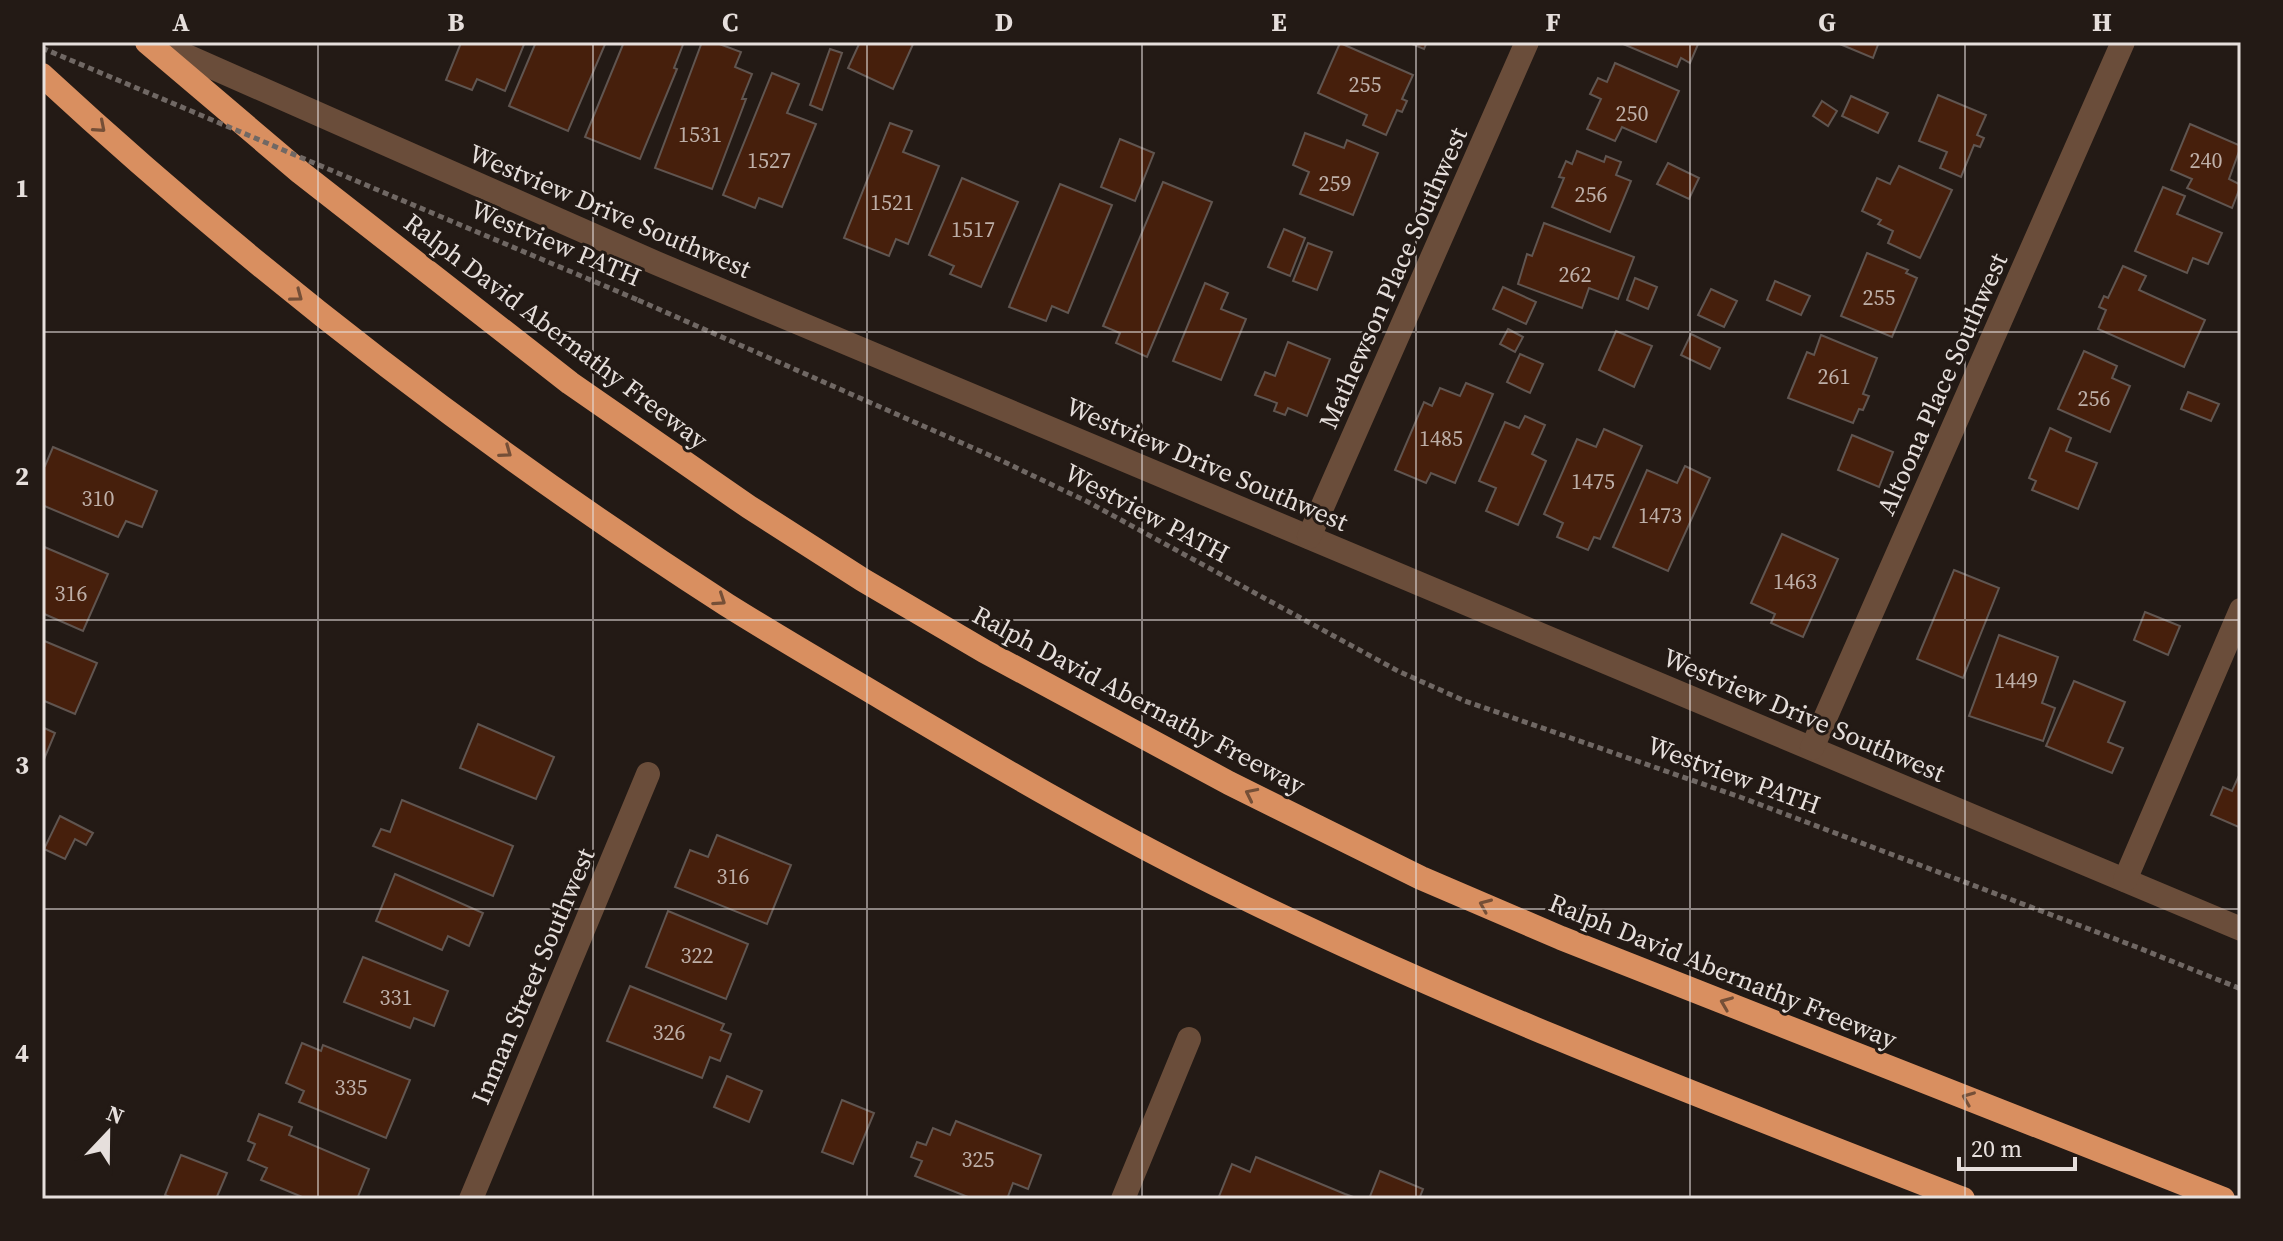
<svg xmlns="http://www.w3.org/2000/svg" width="2283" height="1241" font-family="'Source Serif 4',serif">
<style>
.building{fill:#461f0c;stroke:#605550;stroke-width:2}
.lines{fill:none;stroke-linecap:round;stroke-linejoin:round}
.path{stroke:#706864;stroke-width:5;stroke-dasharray:6 4;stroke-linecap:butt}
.minor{stroke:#6a4d3a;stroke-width:24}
.highway{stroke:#d98f60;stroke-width:24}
.path-bridge{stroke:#706864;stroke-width:5;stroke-dasharray:6 4;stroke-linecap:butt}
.oneway{stroke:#754f37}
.grid{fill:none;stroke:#e6dfdc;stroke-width:2;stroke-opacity:0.55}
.labels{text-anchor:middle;stroke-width:6;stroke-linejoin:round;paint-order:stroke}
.number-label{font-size:22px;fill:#beafa8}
.street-label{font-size:26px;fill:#e6dfdc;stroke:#231a15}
.neatline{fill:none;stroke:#e6dfdc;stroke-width:3}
.grid-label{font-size:26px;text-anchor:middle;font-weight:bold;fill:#e6dfdc}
</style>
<rect width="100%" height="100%" fill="#231a15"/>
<g class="building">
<path d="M459,42h66l-20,49 -28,-12 -5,11 -26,-10 15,-37z"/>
<path d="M536,42h70l-38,89 -59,-25z"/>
<path d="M624,42h60l-10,26 3,1 -37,90 -55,-22z"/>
<path d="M702,42h12l27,10 -6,15 17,7 -10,25h4l-34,90 -57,-21z"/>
<path d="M860,42h54l-21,47 -45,-21z"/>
<path d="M1407,42h20l-3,7z"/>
<path d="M1624,42h75l-9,21 -9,-5 -4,9 -54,-23z"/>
<path d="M1835,42h44l-6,16z"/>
<path d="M1340,43l73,32 -11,24 5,2 -5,11 -5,-2 -11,25 -23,-10 4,-10 -49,-22z"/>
<path d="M830,49l12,4 -20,57 -12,-5z"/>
<path d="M1615,63l64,28 -23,51 -34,-15 -7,14 -28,-12 14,-30 -11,-5 8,-16 9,4z"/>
<path d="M772,73l27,11 -12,29 29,11 -34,83 -23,-9 -4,10 -32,-13z"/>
<path d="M1938,95l48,20 -9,20 7,3 -4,9 -6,-2 -13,32 -21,-9 7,-16 -28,-11z"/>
<path d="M1851,96l37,17 -10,20 -36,-17z"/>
<path d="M1822,101l15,10 -9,15 -15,-10z"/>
<path d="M890,123l22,8 -9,21 36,14 -31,78 -12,-5 -7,17 -45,-18z"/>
<path d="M2190,124l51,22 -12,33 12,6 -9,23 -45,-20 5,-9 -21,-9z"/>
<path d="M1305,133l39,15 3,-8 31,13 -25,62 -53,-21 9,-22 -16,-7z"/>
<path d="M1120,139l34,14 -19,48 -34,-14z"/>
<path d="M1577,151l27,11 2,-6 15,6 -5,13 15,6 -21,51 -58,-25 12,-29 -5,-1 7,-16 6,3z"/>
<path d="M1668,163l31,15 -10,21 -32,-15z"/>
<path d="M1899,166l53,24 -32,68 -32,-15 5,-12 -15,-7 3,-4 -19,-9 15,-33 13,6z"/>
<path d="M962,178l56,24 -37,85 -31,-13 4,-8 -25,-11z"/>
<path d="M1163,182l49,20 -65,155 -31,-14 4,-10 -17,-7z"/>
<path d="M1060,184l52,21 -44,108 -16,-7 -6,15 -37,-14z"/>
<path d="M2163,187l22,9 -8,18 45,19 -14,31 -15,-6 -6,15 -52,-22z"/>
<path d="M1544,223l90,34 -16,42 -29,-11 -7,20 -64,-24 9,-30 5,2z"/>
<path d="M1284,229l21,9 -15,38 -22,-9z"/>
<path d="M1308,243l24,9 -15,38 -24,-9z"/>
<path d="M1867,253l41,17 -2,3 11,5 -25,59 -51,-21z"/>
<path d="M2123,266l23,10 -7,14 66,30 -21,47 -86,-38 8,-19 -7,-3 5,-11 4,2z"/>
<path d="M1635,278l22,9 -9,22 -21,-9z"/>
<path d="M1775,281l35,15 -9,19 -34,-15z"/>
<path d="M1205,283l23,10 -7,16 25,10 -25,61 -48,-19z"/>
<path d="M1503,287l33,15 -10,22 -33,-15z"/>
<path d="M1711,289l26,12 -13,26 -26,-12z"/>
<path d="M1508,329l15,8 -8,15 -15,-8z"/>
<path d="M1616,331l36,15 -18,41 -35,-17z"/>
<path d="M1691,334l29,14 -10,21 -29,-14z"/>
<path d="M1821,335l56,23 -14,36 6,2 -6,14 -4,-1 -6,14 -65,-25 19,-46 7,3z"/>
<path d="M1288,342l42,17 -23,57 -19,-8 -3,7 -11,-4 3,-8 -22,-8 10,-23 10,4z"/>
<path d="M2084,351l33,15 -5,12 18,8 -20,46 -52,-23z"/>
<path d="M1520,354l23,10 -13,29 -23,-11z"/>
<path d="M1466,383l27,11 -38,89 -24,-10 -5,10 -31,-13 29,-68 8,4 8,-18 20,8z"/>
<path d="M2188,392l31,12 -8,17 -30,-12z"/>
<path d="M1525,416l20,9 -13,29 14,7 -28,64 -32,-14 10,-23 -17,-7 26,-59 14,6z"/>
<path d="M2050,428l21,10 -5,13 31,12 -19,46 -46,-19 4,-9 -7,-3z"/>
<path d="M1604,429l38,17 -42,93 -6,-2 -6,13 -31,-13 6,-14 -19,-9 33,-75 19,8z"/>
<path d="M1852,435l41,17 -14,35 -41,-17z"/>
<path d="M53,447l104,44 -15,36 -16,-6 -8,16 -76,-32v-40l3,1z"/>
<path d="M1685,466l25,12 -42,93 -55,-24 34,-77 30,13z"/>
<path d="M1782,534l56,25 -35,78 -32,-14 4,-9 -24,-11z"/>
<path d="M42,546l66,28 -25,57 -41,-18z"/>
<path d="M1954,570l45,18 -36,90 -46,-19z"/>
<path d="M2145,612l35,14 -12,29 -34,-15z"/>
<path d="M1999,635l59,22 -16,46 13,5 -12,33 -74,-25z"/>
<path d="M42,640l55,23 -22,51 -33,-14z"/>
<path d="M2074,681l51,21 -17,40 15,6 -11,25 -66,-27z"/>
<path d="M478,724l76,33 -18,42 -76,-31z"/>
<path d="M42,727l13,6 -13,31z"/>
<path d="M2241,771v57l-30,-13 12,-28 9,4z"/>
<path d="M402,800l111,46 -20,50 -120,-50 8,-17 9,3z"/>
<path d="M60,816l33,17 -7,12 -11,-6 -10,20 -21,-10z"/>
<path d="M717,835l74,30 -24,59 -92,-37 15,-37 18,7z"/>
<path d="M395,874l88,39 -14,33 -21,-10 -6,14 -66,-29z"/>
<path d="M668,911l80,33 -22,55 -80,-32z"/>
<path d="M363,957l85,34 -14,35 -20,-8 -4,10 -66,-26z"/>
<path d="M630,986l94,38 -3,6 10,4 -11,27 -10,-4 -8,21 -95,-37z"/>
<path d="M302,1043l19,8 2,-6 87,35 -24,58 -87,-36 5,-11 -18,-8z"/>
<path d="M727,1076l35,15 -13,31 -35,-15z"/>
<path d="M842,1100l32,13 -21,51 -31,-12z"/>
<path d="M259,1114l33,13 -3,8 80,34 -12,30h-50l-46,-19 6,-12 -19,-8 7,-16 -7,-3z"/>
<path d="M956,1121l85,34 -13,34 -15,-6 -6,16h-34l-58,-23 7,-15 -11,-4 6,-15 9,3 7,-17 17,7z"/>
<path d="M181,1155l46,18 -11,26h-41l-10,-4z"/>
<path d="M1256,1157l89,37 14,5h-141l14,-35 18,8z"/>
<path d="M1380,1171l43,18 -4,10h-50z"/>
</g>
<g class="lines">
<path class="path" d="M638,300l360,159 90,43 310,169 67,30 275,96 399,151 102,41"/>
<g class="minor">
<path d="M155,42l501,221 1585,666"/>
<path d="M1309,537l218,-495"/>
<path d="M1812,748l311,-706"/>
<path d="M2125,880l116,-270"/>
<path d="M471,1199l177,-425"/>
<path d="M1123,1199l66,-160"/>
</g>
<g class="highway">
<path d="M147,42l153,130 270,211 179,124 114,73 121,71 245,132 192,95 140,60 662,261"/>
<path d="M42,75c212,196 443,374 685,530 51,32 103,62 155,93 116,69 232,137 354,196 236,116 482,209 727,305"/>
</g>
<path class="path-bridge" d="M42,48l596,252"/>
</g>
<defs><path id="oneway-chevron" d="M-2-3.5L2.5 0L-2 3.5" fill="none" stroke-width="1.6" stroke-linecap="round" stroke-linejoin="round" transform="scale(2)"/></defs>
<g class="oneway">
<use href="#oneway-chevron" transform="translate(100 127) rotate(41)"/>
<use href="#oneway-chevron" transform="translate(297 296) rotate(37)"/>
<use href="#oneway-chevron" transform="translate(506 452) rotate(36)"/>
<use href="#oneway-chevron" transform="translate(720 600) rotate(34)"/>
<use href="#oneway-chevron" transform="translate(1251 794) rotate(-154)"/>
<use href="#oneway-chevron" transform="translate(1485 905) rotate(-157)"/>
<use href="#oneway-chevron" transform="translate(1726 1003) rotate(-158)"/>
<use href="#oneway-chevron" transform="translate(1968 1098) rotate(-158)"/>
</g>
<path class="grid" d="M318,42v1157M593,42v1157M867,42v1157M1142,42v1157M1416,42v1157M1690,42v1157M1965,42v1157M42,332h2199M42,620h2199M42,909h2199"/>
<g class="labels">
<g class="number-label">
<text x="1365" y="92">255</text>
<text x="1632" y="121">250</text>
<text x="700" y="142">1531</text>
<text x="769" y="168">1527</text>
<text x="2206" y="168">240</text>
<text x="1335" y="191">259</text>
<text x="1591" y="202">256</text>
<text x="892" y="210">1521</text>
<text x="973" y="237">1517</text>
<text x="1575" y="282">262</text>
<text x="1879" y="305">255</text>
<text x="1834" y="384">261</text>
<text x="2094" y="406">256</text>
<text x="1441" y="446">1485</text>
<text x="1593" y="489">1475</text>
<text x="98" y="506">310</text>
<text x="1660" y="523">1473</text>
<text x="1795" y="589">1463</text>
<text x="71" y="601">316</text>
<text x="2016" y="688">1449</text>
<text x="733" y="884">316</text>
<text x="697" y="963">322</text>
<text x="396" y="1005">331</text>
<text x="669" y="1040">326</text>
<text x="351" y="1095">335</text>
<text x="978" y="1167">325</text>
</g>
<g class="street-label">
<text transform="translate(610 211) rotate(23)" y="9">Westview Drive Southwest</text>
<text transform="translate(556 243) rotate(23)" y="9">Westview PATH</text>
<text transform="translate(1393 278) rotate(-66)" y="9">Mathewson Place Southwest</text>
<text transform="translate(556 331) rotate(37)" y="9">Ralph David Abernathy Freeway</text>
<text transform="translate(1942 384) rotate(-66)" y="9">Altoona Place Southwest</text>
<text transform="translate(1207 464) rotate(23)" y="9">Westview Drive Southwest</text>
<text transform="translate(1147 513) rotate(28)" y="9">Westview PATH</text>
<text transform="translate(1139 700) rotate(28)" y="9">Ralph David Abernathy Freeway</text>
<text transform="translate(1804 715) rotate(23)" y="9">Westview Drive Southwest</text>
<text transform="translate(1734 775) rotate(20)" y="9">Westview PATH</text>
<text transform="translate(1723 971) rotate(22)" y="9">Ralph David Abernathy Freeway</text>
<text transform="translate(533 976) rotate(-67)" y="9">Inman Street Southwest</text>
</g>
</g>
<rect width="2283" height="1241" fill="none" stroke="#231a15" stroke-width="88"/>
<g transform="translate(108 1133) rotate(22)" stroke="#231a15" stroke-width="6" paint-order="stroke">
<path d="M0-6L14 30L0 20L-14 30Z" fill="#e6dfdc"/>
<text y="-12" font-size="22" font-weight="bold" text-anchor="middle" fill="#e6dfdc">N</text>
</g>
<path d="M1959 1157v12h116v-12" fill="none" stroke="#e6dfdc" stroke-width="4"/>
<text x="1971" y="1157" font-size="24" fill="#e6dfdc" stroke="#231a15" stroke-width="6" paint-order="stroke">20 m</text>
<rect x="44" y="44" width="2195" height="1153" class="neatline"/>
<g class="grid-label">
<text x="181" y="31">A</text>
<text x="456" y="31">B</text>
<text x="730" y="31">C</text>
<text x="1004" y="31">D</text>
<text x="1279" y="31">E</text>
<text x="1553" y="31">F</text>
<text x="1827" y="31">G</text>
<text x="2102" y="31">H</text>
<text x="22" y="197">1</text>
<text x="22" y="485">2</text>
<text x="22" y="774">3</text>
<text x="22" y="1062">4</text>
</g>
</svg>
